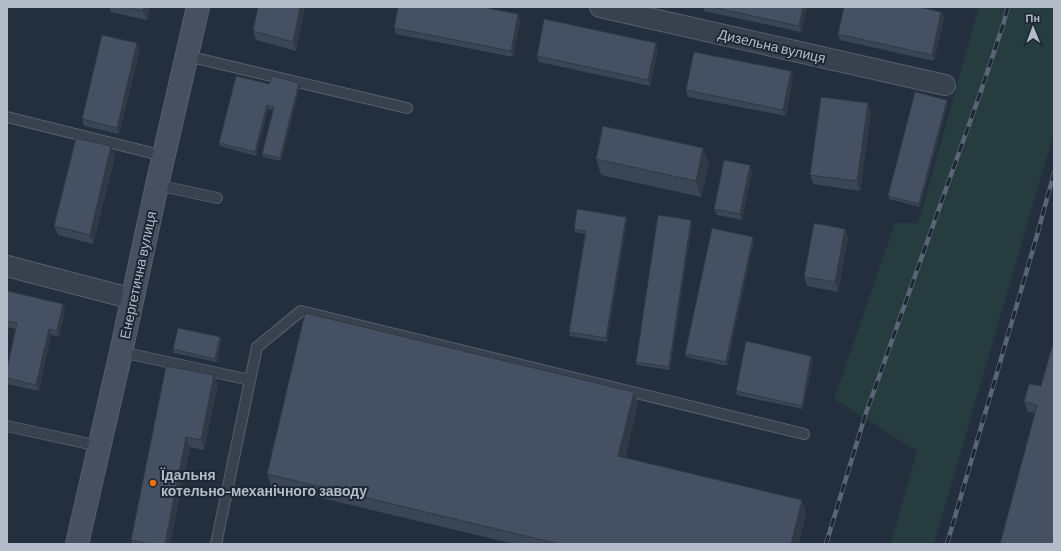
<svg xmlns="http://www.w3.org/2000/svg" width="1061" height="551" font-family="Barlow,sans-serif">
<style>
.green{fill:#263c3f}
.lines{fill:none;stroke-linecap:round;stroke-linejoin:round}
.lane-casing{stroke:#565f6c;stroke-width:12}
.street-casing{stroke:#565f6c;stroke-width:22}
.secondary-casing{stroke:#565f6c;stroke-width:24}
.lane{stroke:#38414e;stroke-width:10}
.street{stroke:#38414e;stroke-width:20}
.secondary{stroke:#465061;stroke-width:22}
.rail-casing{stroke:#5a6575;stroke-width:4.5}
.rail{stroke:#1d2633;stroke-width:3;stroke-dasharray:9;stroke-linecap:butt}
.wall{fill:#3b4654}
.shaded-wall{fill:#303945}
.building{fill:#455162;stroke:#303945}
.food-dot{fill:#e8710a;stroke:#1d2633;stroke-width:1.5}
.labels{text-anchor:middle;stroke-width:4;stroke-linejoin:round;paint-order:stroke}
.street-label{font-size:14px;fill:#b4bcc9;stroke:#1d2633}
.poi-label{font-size:14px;font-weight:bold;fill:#b4bcc9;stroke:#1d2633;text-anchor:start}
</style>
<rect width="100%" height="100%" fill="#242f3e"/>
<path class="green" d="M979,7h75v125l-120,412h-43l26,-93 -83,-52 61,-176h23z"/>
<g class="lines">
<defs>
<g id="lane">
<path d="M187,56l220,52"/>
<path d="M7,117l157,39"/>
<path d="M157,185l60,13"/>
<path d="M121,352l129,28"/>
<path d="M7,426l92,20"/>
<path d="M216,544l41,-197 44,-36 503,123"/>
</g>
<g id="street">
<path d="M600,7l345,78"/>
<path d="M7,266l126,33"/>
</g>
<path id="secondary" d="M77,544l44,-192 36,-167 41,-178"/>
</defs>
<use href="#lane" class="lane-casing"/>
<use href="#street" class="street-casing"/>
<use href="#secondary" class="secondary-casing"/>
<use href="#lane" class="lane"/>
<use href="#street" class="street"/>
<use href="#secondary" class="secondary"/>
<defs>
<g id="rail">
<path d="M826,544l39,-128 116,-325 22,-66 5,-18"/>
<path d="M947,544l89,-305 18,-66"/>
</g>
</defs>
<use href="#rail" class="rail-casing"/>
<use href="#rail" class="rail"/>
</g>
<g class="wall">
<path d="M109,7h41l-3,13 -36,-8z"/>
<path d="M305,7l-9,44 -40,-11 -3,-9z"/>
<path d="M703,7h104l-6,25 -97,-21z"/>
<path d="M518,14l2,7 -7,36 -117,-23 -2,-6z"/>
<path d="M944,18l-10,43 -94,-21 -2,-6z"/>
<path d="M140,49l-21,85 -35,-8 -2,-7z"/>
<path d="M658,49l-8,37 -111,-24 -2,-6z"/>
<path d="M791,71l2,6 -7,39 -98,-19 -2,-7z"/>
<path d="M269,84l31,2 -19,75 -18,-4 -1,-3 11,-44 -5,-1 -12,47 -36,-10 -1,-3z"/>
<path d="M948,103l-28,104 -31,-8 -1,-3z"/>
<path d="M871,113l-11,78 -46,-7 -4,-9z"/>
<path d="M703,148l6,16 -8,33 -100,-22 -5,-16z"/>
<path d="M115,156l-22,88 -35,-9 -4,-9z"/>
<path d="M752,172l-10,48 -25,-5 -3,-6z"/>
<path d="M627,220l-20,122 -37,-6 -1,-4 16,-98 -10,-2 -1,-3z"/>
<path d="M692,223l-22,147 -33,-5 -1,-3z"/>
<path d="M845,229l3,9 -10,54 -31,-6 -3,-9z"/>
<path d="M754,240l-27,126 -41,-9 -1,-3z"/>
<path d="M7,291l56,13 2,6 -6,27 -8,-2 -12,56 -32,-7v-15l9,-40 -9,-2z"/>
<path d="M220,337l1,3 -4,22 -43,-9 -1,-4z"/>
<path d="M1054,340l-19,73 -7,-1 -4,-10 17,-16z"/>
<path d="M811,356l2,3 -10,50 -66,-14 -1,-4z"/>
<path d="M166,366l52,18 -14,66 -14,-3 -20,97h-37l-2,-4z"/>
<path d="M634,392l4,12 -13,54 181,54 -7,32h-285l-243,-58 -4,-12z"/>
</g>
<g class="shaded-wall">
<path d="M144,7h6l-3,13 -4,-9z"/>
<path d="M300,7h5l-9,44 -3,-9z"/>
<path d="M803,7h4l-6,25 -2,-6z"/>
<path d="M941,12l3,6 -10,43 -2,-6z"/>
<path d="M518,14l2,7 -7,36 -2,-6z"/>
<path d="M137,43l3,6 -21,85 -2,-6z"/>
<path d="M656,43l2,6 -8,37 -2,-6z"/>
<path d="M791,71l2,6 -7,39 -3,-6z"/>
<path d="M299,83l1,3 -19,75 -1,-3z"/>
<path d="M947,100l1,3 -28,104 -1,-3z"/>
<path d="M868,103l3,10 -11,78 -3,-10z"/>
<path d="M267,105l1,4 -12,47 -1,-4z"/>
<path d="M111,146l4,10 -22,88 -3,-9z"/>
<path d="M703,148l6,16 -8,33 -5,-16z"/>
<path d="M750,165l2,7 -10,48 -2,-6z"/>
<path d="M626,217l1,3 -20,122 -1,-4z"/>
<path d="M691,220l1,3 -22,147 -1,-3z"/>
<path d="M845,229l3,9 -10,54 -3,-10z"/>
<path d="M753,237l1,3 -27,126 -1,-4z"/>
<path d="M63,304l2,6 -6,27 -2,-6z"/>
<path d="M49,329l2,6 -12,56 -3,-6z"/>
<path d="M220,337l1,3 -4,22 -2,-3z"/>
<path d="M811,356l2,3 -10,50 -1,-3z"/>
<path d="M214,375l4,9 -14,66 -3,-10z"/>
<path d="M634,392l4,12 -15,64 -5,-12z"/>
<path d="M186,437l4,10 -20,97h-5z"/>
<path d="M802,500l4,12 -7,32h-8z"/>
</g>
<g class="building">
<path d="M126,7h18l-1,4z"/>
<path d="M258,7h42l-7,35 -40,-11z"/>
<path d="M398,7h84l36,7 -7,37 -117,-23z"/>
<path d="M712,7h91l-4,19z"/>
<path d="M844,7h75l22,5 -9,43 -94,-21z"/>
<path d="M544,19l112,24 -8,37 -111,-24z"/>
<path d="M102,35l35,8 -20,85 -35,-9z"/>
<path d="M694,52l97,19 -8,39 -97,-20z"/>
<path d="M236,76l33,8 3,-8 27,7 -19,75 -18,-4 12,-47 -7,-2 -12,47 -36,-9z"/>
<path d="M915,92l32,8 -28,104 -31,-8z"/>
<path d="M821,97l47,6 -11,78 -47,-6z"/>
<path d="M603,126l100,22 -7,33 -100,-22z"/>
<path d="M76,138l35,8 -21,89 -36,-9z"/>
<path d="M724,160l26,5 -10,49 -26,-5z"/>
<path d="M577,209l49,8 -20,121 -37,-6 17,-101 -12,-2z"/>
<path d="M658,215l33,5 -22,147 -33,-5z"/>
<path d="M814,223l31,6 -10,53 -31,-5z"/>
<path d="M712,228l41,9 -27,125 -41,-8z"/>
<path d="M7,291l56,13 -6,27 -8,-2 -13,56 -29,-7v-9l10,-46 -10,-2z"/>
<path d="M305,313l329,79 -16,64 184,44 -11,44h-232l-292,-70z"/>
<path d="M178,328l42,9 -5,22 -42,-10z"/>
<path d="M1054,340v204h-54l37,-139 -13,-3 5,-18 12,2z"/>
<path d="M746,341l65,15 -9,50 -66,-15z"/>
<path d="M166,366l48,9 -13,65 -15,-3 -21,107h-15l-19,-4z"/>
</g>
<circle class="food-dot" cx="153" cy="483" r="4"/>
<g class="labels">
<g class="street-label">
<text transform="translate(772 46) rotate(13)" y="5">Дизельна вулиця</text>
<text transform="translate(138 275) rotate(-78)" y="5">Енергетична вулиця</text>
</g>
<g class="poi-label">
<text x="161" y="480">Їдальня<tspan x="161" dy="16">котельно-механічного заводу</tspan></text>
</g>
</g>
<rect width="1061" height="551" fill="none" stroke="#b4bcc9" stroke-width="16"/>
<g transform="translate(1033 28) rotate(359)" stroke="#1d2633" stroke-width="3" paint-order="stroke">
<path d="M0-3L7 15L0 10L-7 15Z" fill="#b4bcc9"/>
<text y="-6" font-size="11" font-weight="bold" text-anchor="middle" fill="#b4bcc9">Пн</text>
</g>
</svg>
